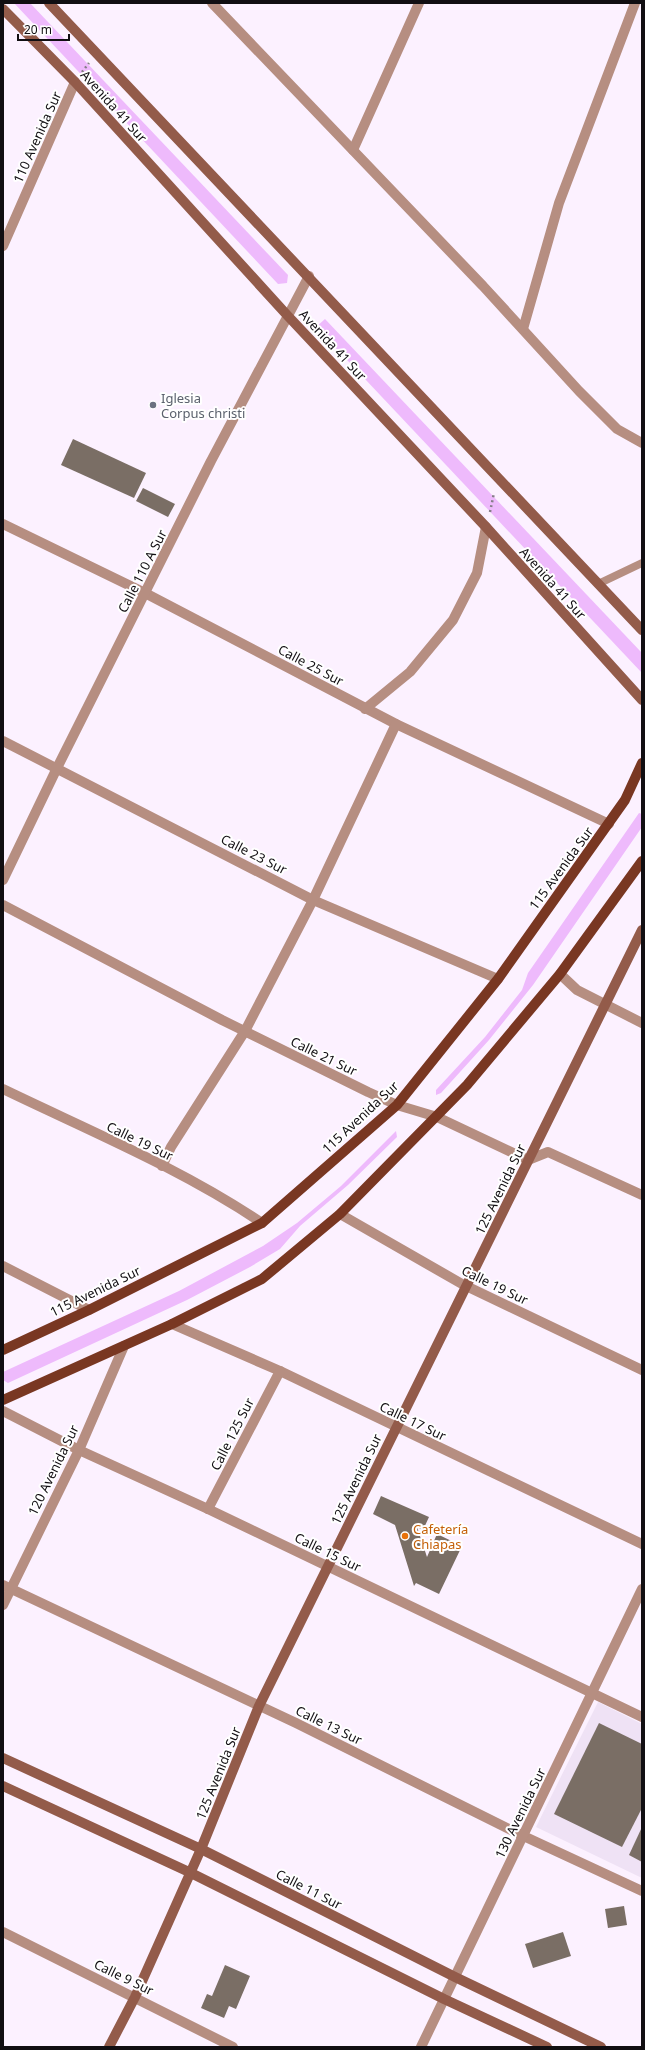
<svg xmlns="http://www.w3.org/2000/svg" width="645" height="2050" font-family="'Noto Sans',sans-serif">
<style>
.education{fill:#efe2f5}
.green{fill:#eebafc}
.building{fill:#7a6e65}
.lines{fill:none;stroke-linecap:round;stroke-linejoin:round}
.path{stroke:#847d86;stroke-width:2.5;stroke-dasharray:2 3;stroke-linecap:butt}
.lane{stroke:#b68e81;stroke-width:8}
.street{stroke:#b68e81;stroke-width:10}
.secondary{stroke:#935b4a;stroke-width:10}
.primary{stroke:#793722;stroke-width:10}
.worship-dot{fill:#6b7280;stroke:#fff;stroke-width:1.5}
.food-dot{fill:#e8710a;stroke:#fff;stroke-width:1.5}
.labels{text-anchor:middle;stroke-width:4;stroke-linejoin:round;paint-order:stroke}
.street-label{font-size:13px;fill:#110e12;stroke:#fff}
.worship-label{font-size:13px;fill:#5b616d;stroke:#fff;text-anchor:start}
.food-label{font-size:13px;fill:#c56008;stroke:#fff;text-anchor:start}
</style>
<rect width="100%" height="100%" fill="#fcf1ff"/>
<path class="education" d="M598,1702l44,22v154l-106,-51z"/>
<g class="green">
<path d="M14,3h16l258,272 -1,8 -9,1z"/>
<path d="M325,319l317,334v20l-326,-346z"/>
<path d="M639,813l3,1v13l-109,158 -44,55 -48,53 -5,2v-5l49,-53 37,-47 6,-17z"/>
<path d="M396,1131l1,6 -49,48 -48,41 -20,23 -30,18 -63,33 -179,83 -5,-3v-8l176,-81 84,-45 34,-23 44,-37z"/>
</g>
<g class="building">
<path d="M73,439l73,34 -12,25 -73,-33z"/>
<path d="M143,488l32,16 -7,13 -32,-16z"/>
<path d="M381,1496l48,21 -6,13 -6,-3 10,30 10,-23 25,12 -23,48 -23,-11 -2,3 -19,-61 -22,-11z"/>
<path d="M599,1723l43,21v64l-20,39 -68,-33z"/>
<path d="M642,1827v35l-13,-7z"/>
<path d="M624,1906l3,19 -19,3 -3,-19z"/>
<path d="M563,1932l8,24 -38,12 -8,-24z"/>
<path d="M225,1965l25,11 -14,33 -7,-3 -5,12 -23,-10 6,-14 5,2z"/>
</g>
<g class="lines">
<g class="path">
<path d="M82,72l7,-9"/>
<path d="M490,512l4,-19"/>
</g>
<path class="lane" d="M598,584l44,-21"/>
<g class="street">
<path d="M212,3l271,283 96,105 38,38 25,14"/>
<path d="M353,150l66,-147"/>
<path d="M3,246l72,-164"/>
<path d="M523,329l36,-126 76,-200"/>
<path d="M3,524l142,69 251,131 213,100"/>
<path d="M365,709l45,-37 43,-52 24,-47 9,-46"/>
<path d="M3,741l310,159 185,79"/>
<path d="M3,880l54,-112 154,-307 98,-185"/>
<path d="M3,905l219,115 146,72 29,13 40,12 91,43 20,-8 94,43"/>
<path d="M560,974l17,16 65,33"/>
<path d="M3,1089c87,42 179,80 259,134"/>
<path d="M162,1166l9,-19 74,-116 68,-131 83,-176"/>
<path d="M340,1214l122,70 180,86"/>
<path d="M3,1266l86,44"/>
<path d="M172,1324l108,47 362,173"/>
<path d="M3,1411l76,39 129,59 434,208"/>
<path d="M208,1509l72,-138"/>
<path d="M3,1585l293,138 221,110 125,58"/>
<path d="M3,1605l76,-155 45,-104"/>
<path d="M3,1932l230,115"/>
<path d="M421,2047l221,-458"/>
</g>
<g class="secondary">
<path d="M49,3l593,627"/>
<path d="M3,9l72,73 212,233 199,212 156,173"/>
<path d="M3,1758l198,91 254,128 146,70"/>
<path d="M3,1786l186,86 255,127 103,48"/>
<path d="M109,2047l26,-50 66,-148 58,-143 383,-776"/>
</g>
<g class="primary">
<path d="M3,1350l86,-40 173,-87 135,-118 101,-126 127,-179 17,-37"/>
<path d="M3,1400l169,-76 90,-45 78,-65 127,-129 93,-111 82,-113"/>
</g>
</g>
<circle class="worship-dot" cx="153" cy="405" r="4"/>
<circle class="food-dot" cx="405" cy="1536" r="4"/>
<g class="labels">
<g class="street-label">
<text transform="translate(114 106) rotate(48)" y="5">Avenida 41 Sur</text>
<text transform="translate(37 137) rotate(-66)" y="5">110 Avenida Sur</text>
<text transform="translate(333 345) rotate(47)" y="5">Avenida 41 Sur</text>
<text transform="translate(142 571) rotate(-63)" y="5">Calle 110 A Sur</text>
<text transform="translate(553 583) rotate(48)" y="5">Avenida 41 Sur</text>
<text transform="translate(311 665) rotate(28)" y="5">Calle 25 Sur</text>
<text transform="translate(254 854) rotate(27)" y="5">Calle 23 Sur</text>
<text transform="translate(561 868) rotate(-54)" y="5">115 Avenida Sur</text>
<text transform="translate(324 1056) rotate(26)" y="5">Calle 21 Sur</text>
<text transform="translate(360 1117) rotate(-43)" y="5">115 Avenida Sur</text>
<text transform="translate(140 1141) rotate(26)" y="5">Calle 19 Sur</text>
<text transform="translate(500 1189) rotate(-64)" y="5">125 Avenida Sur</text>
<text transform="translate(495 1285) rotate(26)" y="5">Calle 19 Sur</text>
<text transform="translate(95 1291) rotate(-26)" y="5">115 Avenida Sur</text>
<text transform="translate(413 1421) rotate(26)" y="5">Calle 17 Sur</text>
<text transform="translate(232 1434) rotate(-63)" y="5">Calle 125 Sur</text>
<text transform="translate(53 1470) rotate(-64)" y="5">120 Avenida Sur</text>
<text transform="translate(356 1479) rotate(-64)" y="5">125 Avenida Sur</text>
<text transform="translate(328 1552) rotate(26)" y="5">Calle 15 Sur</text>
<text transform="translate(329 1725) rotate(26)" y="5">Calle 13 Sur</text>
<text transform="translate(218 1773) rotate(-68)" y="5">125 Avenida Sur</text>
<text transform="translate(520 1813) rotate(-64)" y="5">130 Avenida Sur</text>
<text transform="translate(309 1889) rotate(27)" y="5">Calle 11 Sur</text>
<text transform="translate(124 1977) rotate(26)" y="5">Calle 9 Sur</text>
</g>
<g class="worship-label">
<text x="161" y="403">Iglesia<tspan x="161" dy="15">Corpus christi</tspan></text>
</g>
<g class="food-label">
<text x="413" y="1534">Cafetería<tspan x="413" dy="15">Chiapas</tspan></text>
</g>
</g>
<rect width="645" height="2050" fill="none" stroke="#110e12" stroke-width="8"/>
<path d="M18 34v6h51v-6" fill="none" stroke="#110e12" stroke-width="2"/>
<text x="24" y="34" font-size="12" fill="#110e12" stroke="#ffffff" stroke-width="3" paint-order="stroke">20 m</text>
</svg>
